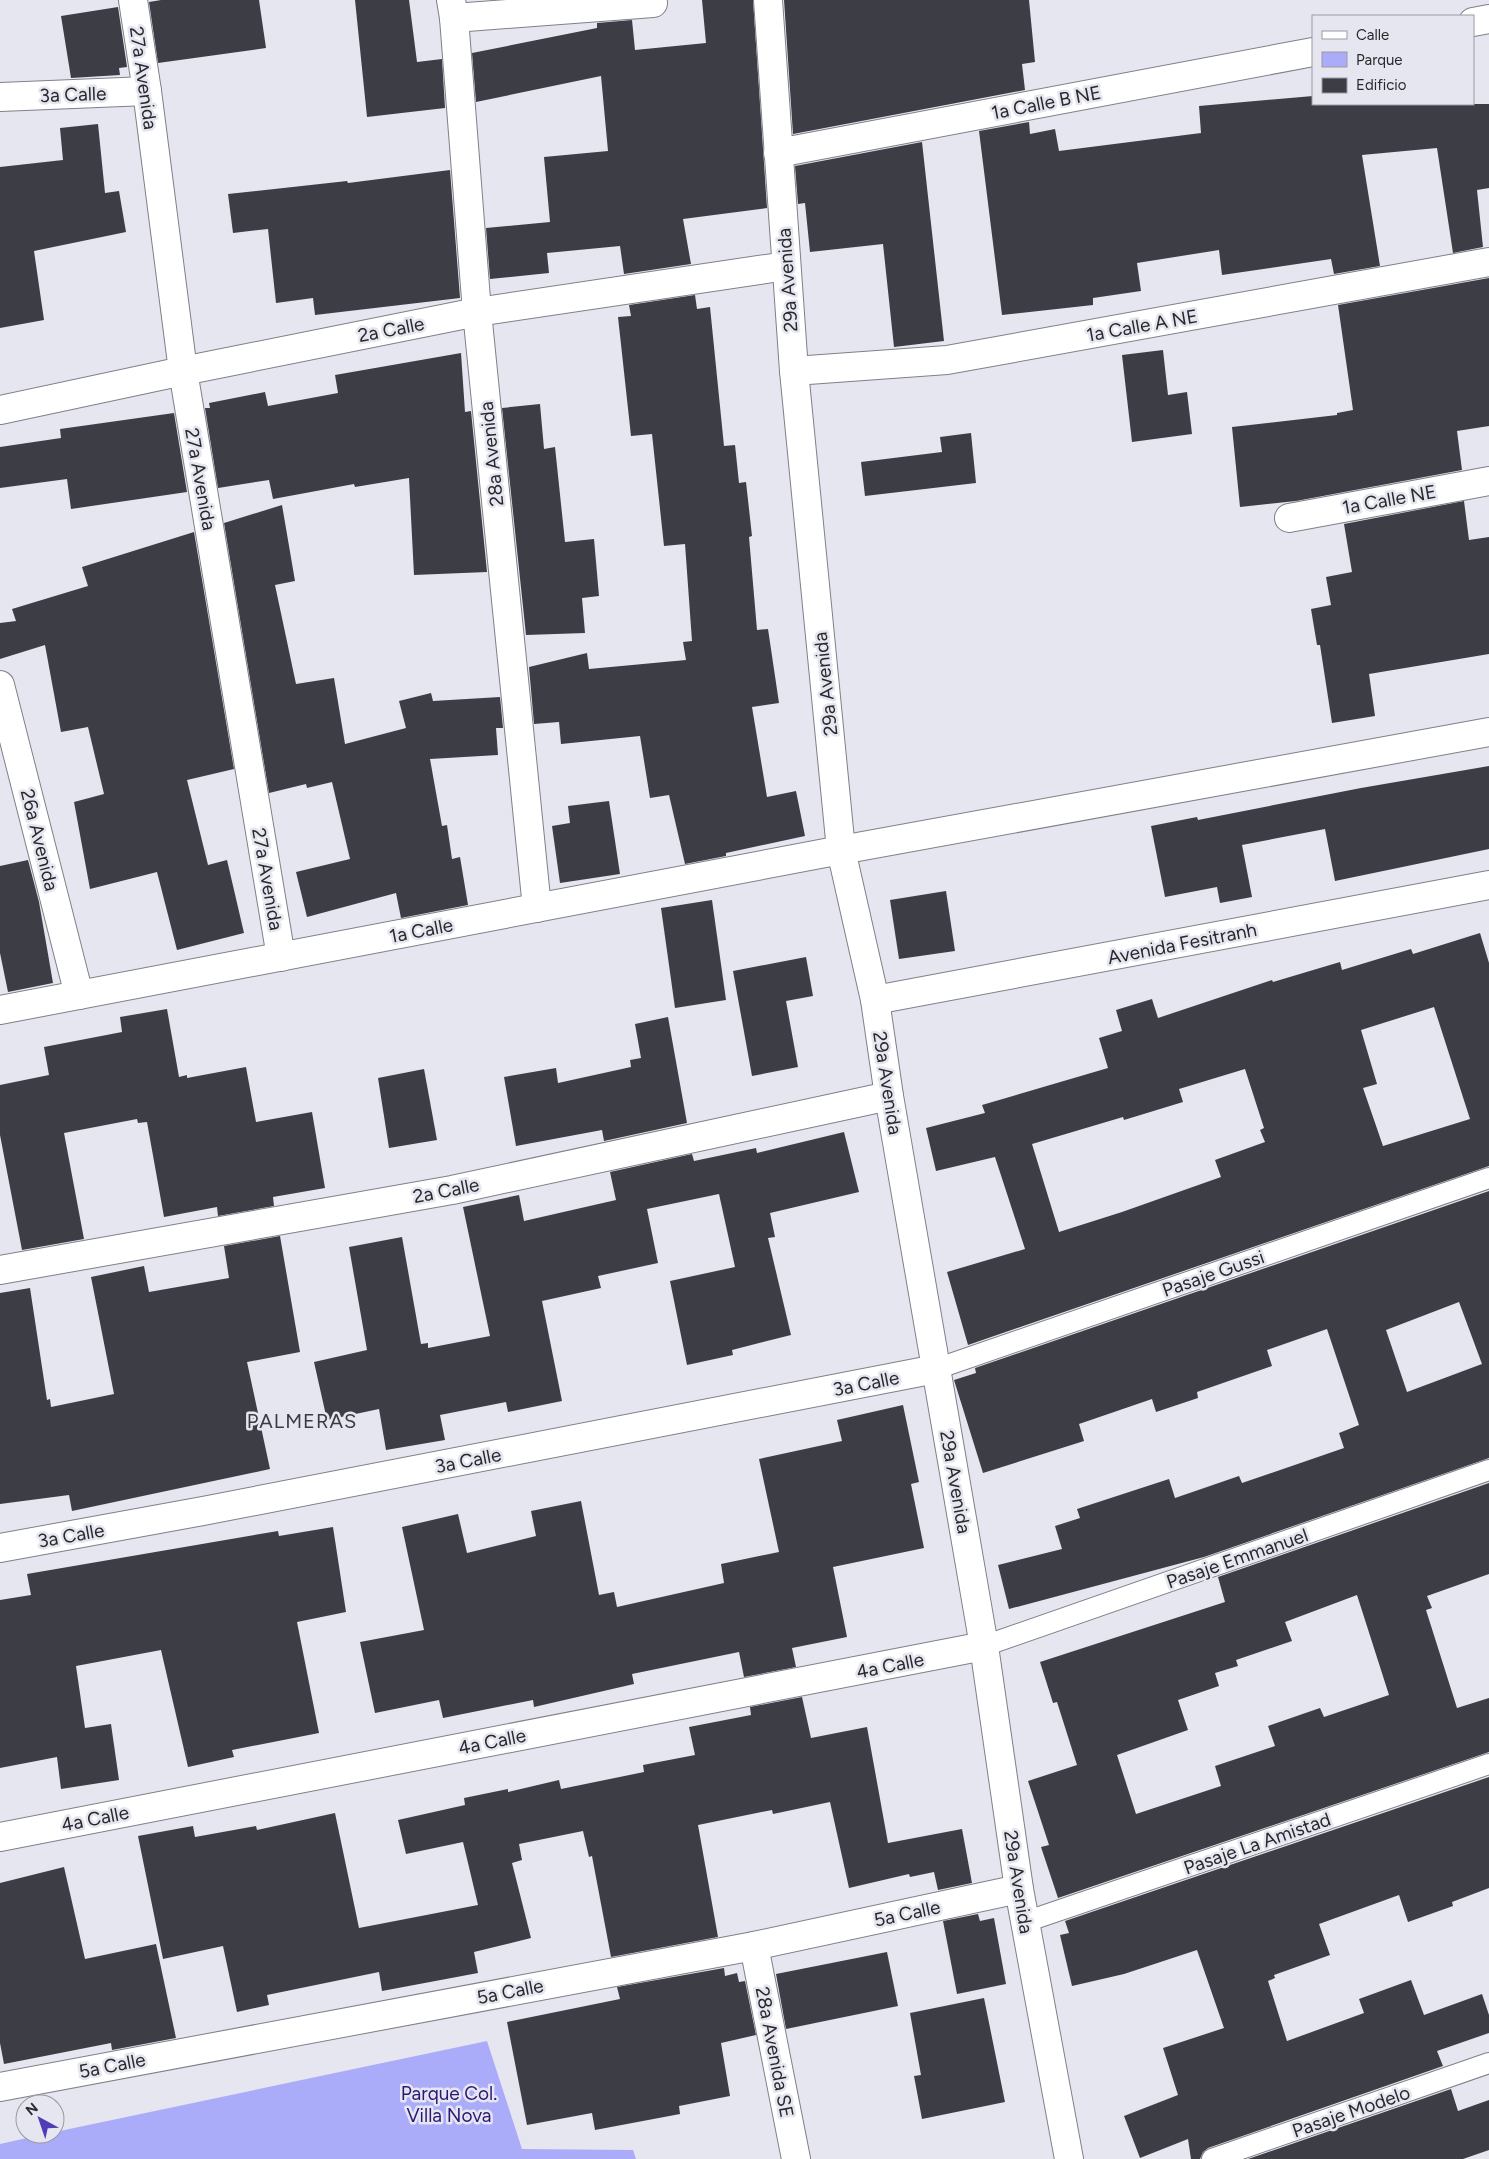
<svg xmlns="http://www.w3.org/2000/svg" width="1489" height="2159" font-family="Figtree,sans-serif">
<style>
.green{fill:#abacf9}
.building{fill:#3d3e45;fill-rule:evenodd}
.lines{fill:none;stroke-linecap:round;stroke-linejoin:round}
.lane-casing{stroke:#7f8088;stroke-width:22}
.street-casing{stroke:#7f8088;stroke-width:30}
.lane{stroke:#fff;stroke-width:20}
.street{stroke:#fff;stroke-width:28}
.labels{text-anchor:middle;stroke-width:5;stroke-linejoin:round;paint-order:stroke}
.street-label{font-size:19px;fill:#29292d;stroke:#e5e6ef}
.park-label{font-size:19px;fill:#2b1776;stroke:#e5e6ef}
.neighbourhood-label{font-size:20px;letter-spacing:1px;fill:#3a3b42;stroke:#e5e6ef}
</style>
<rect width="100%" height="100%" fill="#e5e6ef"/>
<path class="green" d="M487,2041l35,108 111,1 3,9h-636v-15l45,-10h10v-2z"/>
<g class="building">
<path d="M161,0h98l7,48 -108,15 -9,-61z"/>
<path d="M355,0h54l8,62 25,-3 3,49 -78,9z"/>
<path d="M702,0h51l14,208 -84,11 8,45 -67,10 -4,-28 -73,7 2,20 -59,6 -4,-51 64,-6 -6,-65 64,-6 -7,-75 -125,26 -4,-49 125,-25v-5l35,-3 3,30 71,-7z"/>
<path d="M784,0h245l6,62 -13,2 3,26 -232,44z"/>
<path d="M118,7l9,60 -8,1 1,7 -49,3 -10,-62z"/>
<path d="M1313,96v8h176v84l-12,2 6,57 -30,6 -16,-105 -75,7 18,111 -46,8 -3,-15 -109,16 -3,-25 -82,13 4,28 -48,7v7l-91,10 -23,-184 50,-9 1,12 25,-5 4,22 142,-18 -2,-27z"/>
<path d="M98,124l7,69 14,-2 7,41 -92,19 10,69 -44,8v-161l63,-7 -3,-32z"/>
<path d="M922,142l22,199 -50,6 -11,-103 -73,8 -5,-49 -7,1 -3,-38z"/>
<path d="M450,170l10,128 -145,17 -2,-17 -37,5 -8,-74 -35,4 -5,-39 119,-13 1,2z"/>
<path d="M1489,278v148l-32,5 5,39 -166,31 -56,6 -8,-80 105,-12v-2l16,-3 -15,-105z"/>
<path d="M695,295l2,14 13,-2 14,139 11,-1 4,38 7,-1 6,54 -3,1 8,93 11,-1 11,74 -27,4 15,90 29,-6 9,45 -79,17v3l-41,8 -16,-69 -19,3 -10,-62 -79,8 -2,-22 -25,2 -5,-57 58,-14 2,16 97,-9 -3,-18 9,-1 -7,-97 -21,2 -12,-112 -21,2 -13,-119 13,-1 -2,-11z"/>
<path d="M1163,350l5,45 19,-3 5,42 -60,8 -10,-87z"/>
<path d="M461,353l4,59 6,-1 16,161 -73,3 -5,-97 -54,9 -1,-3 -81,15 -4,-19 -51,8 -13,-80h5l-1,-5 56,-11 3,14 70,-13 -3,-18z"/>
<path d="M540,404l4,45 11,-2 10,95 29,-3 5,57 -17,2 3,35 -59,2 -24,-227z"/>
<path d="M174,413l13,79 -116,17 -4,-30 -67,9v-41l61,-9 -1,-9z"/>
<path d="M971,433l5,50 -111,13 -4,-34 81,-10 -2,-15z"/>
<path d="M1464,501l5,39 20,-3v117l-120,20 6,42 -43,7 -12,-78h-3l-6,-36 20,-4 -5,-28 26,-5 -8,-48z"/>
<path d="M282,505l13,76 -20,4 21,99 38,-6 11,66 61,-16 -7,-27 32,-8 2,8 67,-4 3,31h-7l2,27 -68,4 12,67 5,-1 5,34 8,-2 8,48 -67,13 -5,-25 -89,24 -11,-45 54,-13 -18,-77 -25,6 -1,-4 -37,9 -45,-270z"/>
<path d="M194,532l40,237 -47,11 21,85 19,-5 17,73 -67,17 -20,-78 -67,17 -16,-87 30,-8 -16,-67 -27,5 -16,-87 -45,14v-36l16,-2 -4,-12 76,-23 -6,-19z"/>
<path d="M1489,766v83l-154,32 -10,-52 -83,16 10,52 -32,6 -3,-16 -52,10 -14,-71 46,-9 1,3 163,-32z"/>
<path d="M609,801l11,73 -60,9 -8,-57 18,-3 -2,-17z"/>
<path d="M28,860l11,42 14,81 -45,9 -8,-39v-87z"/>
<path d="M946,891l9,60 -56,8 -9,-59z"/>
<path d="M712,900l14,100 -51,8 -14,-100z"/>
<path d="M1480,933l9,30v203l-521,179 -21,-73 78,-23 -30,-92 -59,14 -10,-43 59,-15 -3,-8 126,-37 -9,-30 23,-7 -6,-21 36,-11 6,19 114,-38 1,2 67,-20 2,8 69,-21 2,5zM1434,1007l36,112 -87,27 -20,-58 14,-4 -16,-54zM1245,1069l19,59 -4,2 5,12 -50,18 6,17 -99,35 -63,20 -27,-88 91,-27 1,3 59,-18 -4,-13z"/>
<path d="M806,957l7,39 -27,5 12,66 -46,9 -19,-105z"/>
<path d="M167,1009l12,68 8,-2v3l59,-11 10,55 56,-10 13,76 -52,9 1,9 -56,10 -1,-9 -53,10 -17,-95 -9,1 -1,-4 -73,14 20,106 -62,11 -22,-115v-50l49,-10 -5,-28 78,-15 -2,-15z"/>
<path d="M668,1017l19,106 -83,18 -2,-11 -86,16 -12,-69 52,-9 2,15 73,-16 -1,-7 11,-2 -6,-34z"/>
<path d="M424,1069l13,71 -48,8 -11,-70z"/>
<path d="M844,1132l15,60 -89,21 5,24 -7,1 23,97 -59,15 1,5 -46,10 -17,-84 65,-14 -16,-73 -72,15 11,54 -60,13 3,12 -59,13 20,100 -54,11 -2,-10 -66,13 5,25 -59,10 -7,-41 -52,11 -13,-58 53,-12 -18,-103 53,-10 19,107 7,-1v5l62,-12 -27,-129 56,-12 5,26 92,-21 -6,-28 82,-18 2,7 62,-13 1,5z"/>
<path d="M1489,1191v267l-285,99 -195,52 -11,-44 64,-16 -7,-23 25,-8 -3,-9 92,-30 6,19 64,-22 3,7 102,-35 -5,-15 20,-8 -32,-96 -60,21 5,16 -75,26 1,6 -42,14 -4,-13 -73,25 5,17 -101,32 -29,-93 22,-7 -1,-5zM1459,1302l23,62 -75,28 -21,-62z"/>
<path d="M280,1236l20,116 -53,10 23,107 -198,42 -3,-16 -69,9v-211l30,-5 17,112 3,-1 1,8 63,-13 -23,-117 53,-11 5,26 80,-14 -5,-32z"/>
<path d="M903,1405l16,77 -8,2 13,64 -91,19 14,70 -55,11 4,19 -52,10 -5,-25 -107,22 2,10 -100,23 -1,-7 -90,18 -4,-18 -64,13 -15,-71 64,-12 -22,-103 56,-13 9,39 69,-17 -5,-25 50,-10 18,94 15,-3 3,15 107,-24 -3,-19 58,-12 -20,-93 83,-18 -5,-21z"/>
<path d="M1489,1483v91l-62,22 5,12 -6,2 31,98 32,-10v54l-431,146 -17,-51 8,-2 -21,-64 49,-16 -20,-63 -4,1 -13,-41 185,-60 -7,-25zM1357,1595l32,100 -65,22 -4,-9 -52,18 7,20 -60,20 6,20 -85,28 -19,-59 71,-25 -10,-30 41,-14 -4,-13 23,-7 -2,-6 56,-19 -7,-19z"/>
<path d="M333,1527l13,85 -49,10 22,111 -87,17 2,7 -46,10 -27,-117 -85,16 9,62 26,-4 8,56 -58,9 -4,-32 -57,11v-168l31,-5 -4,-21 251,-43 1,5z"/>
<path d="M802,1697l9,41 56,-11 21,116 74,-14 10,54 -34,7 -4,-18 -24,5 -1,-3 -60,14 -19,-86 -57,12 -1,-4 -74,15 20,112 -107,20 -19,-101 -3,1 -6,-26 -64,13 3,16 -10,3 19,75 -57,14 4,21 -96,18 -3,-19 -112,23 2,10 -32,7 -14,-66 -60,13 -25,-123 55,-10 2,11 61,-11 1,4 78,-17 24,115 119,-23 -15,-63 -57,12 -8,-34 67,-15 -1,-7 44,-9v3l51,-12 2,9 83,-17 -1,-7 52,-10 -6,-28 62,-12 -1,-8z"/>
<path d="M1489,1777v111l-37,14 1,4 -45,16 -9,-27 -80,29 11,31 -56,20 1,3 -7,3 19,60 77,-28 -5,-14 52,-19 13,35 58,-21 7,21v18l-52,18 6,15 -235,82 -5,4 -3,7h-9l-3,-20 -48,19 -16,-42 54,-21 -15,-47 61,-20 -27,-78 -73,24 -52,12 -12,-51 9,-2 -4,-12z"/>
<path d="M64,1867l21,92 71,-15 20,94 -64,12 -1,-7 -107,21 -4,-21v-160z"/>
<path d="M978,1914l2,7 14,-3 12,66 -49,10 -14,-73z"/>
<path d="M887,1952l11,54 -112,23 -10,-55z"/>
<path d="M724,1968l1,8 12,-3 2,9 6,-1 11,54 -35,8 9,53 -51,10 1,8 -85,16 -3,-17 -65,12 -20,-103 113,-23 -3,-12z"/>
<path d="M984,1998l21,104 -83,17 -8,-43 7,-1 -11,-62z"/>
<path d="M1451,2089l7,22 31,-11v50l-26,9h-215z"/>
</g>
<g class="lines">
<defs>
<g id="lane">
<path d="M936,1369l553,-191"/>
<path d="M984,1646l505,-176"/>
<path d="M1025,1922l464,-158"/>
<path d="M1212,2159l277,-96"/>
</g>
<g id="street">
<path d="M133,0l14,91 36,280 98,586"/>
<path d="M451,0l3,18 23,294 60,596"/>
<path d="M768,0l26,371 47,479 34,150 14,96 95,550 35,243 50,270"/>
<path d="M454,18l199,-15"/>
<path d="M1473,22l16,-3"/>
<path d="M0,97l147,-6"/>
<path d="M778,153l535,-101"/>
<path d="M794,371l153,-11 542,-98"/>
<path d="M0,410l183,-39 294,-59 309,-46"/>
<path d="M1289,518l200,-37"/>
<path d="M0,685l79,310"/>
<path d="M875,1000l614,-115"/>
<path d="M0,1010l841,-160 648,-118"/>
<path d="M0,1270l452,-80 437,-94"/>
<path d="M0,1548l203,-37 733,-142"/>
<path d="M0,1837l984,-191"/>
<path d="M754,1946l42,213"/>
<path d="M0,2087l754,-141 265,-57"/>
</g>
</defs>
<use href="#lane" class="lane-casing"/>
<use href="#street" class="street-casing"/>
<use href="#lane" class="lane"/>
<use href="#street" class="street"/>
</g>
<g class="labels">
<g class="street-label">
<text transform="translate(144 78) rotate(82)" y="7">27a Avenida</text>
<text transform="translate(73 94) rotate(-2)" y="7">3a Calle</text>
<text transform="translate(1046 102) rotate(-11)" y="7">1a Calle B NE</text>
<text transform="translate(787 280) rotate(-94)" y="7">29a Avenida</text>
<text transform="translate(1142 325) rotate(-10)" y="7">1a Calle A NE</text>
<text transform="translate(391 329) rotate(-11)" y="7">2a Calle</text>
<text transform="translate(491 454) rotate(-96)" y="7">28a Avenida</text>
<text transform="translate(201 479) rotate(80)" y="7">27a Avenida</text>
<text transform="translate(1389 499) rotate(-10)" y="7">1a Calle NE</text>
<text transform="translate(825 684) rotate(-96)" y="7">29a Avenida</text>
<text transform="translate(40 840) rotate(76)" y="7">26a Avenida</text>
<text transform="translate(268 879) rotate(80)" y="7">27a Avenida</text>
<text transform="translate(421 930) rotate(-11)" y="7">1a Calle</text>
<text transform="translate(1182 943) rotate(-11)" y="7">Avenida Fesitranh</text>
<text transform="translate(888 1083) rotate(81)" y="7">29a Avenida</text>
<text transform="translate(446 1190) rotate(-11)" y="7">2a Calle</text>
<text transform="translate(1213 1273) rotate(-19)" y="7">Pasaje Gussi</text>
<text transform="translate(866 1383) rotate(-11)" y="7">3a Calle</text>
<text transform="translate(468 1460) rotate(-11)" y="7">3a Calle</text>
<text transform="translate(956 1482) rotate(80)" y="7">29a Avenida</text>
<text transform="translate(71 1535) rotate(-10)" y="7">3a Calle</text>
<text transform="translate(1237 1558) rotate(-19)" y="7">Pasaje Emmanuel</text>
<text transform="translate(890 1665) rotate(-11)" y="7">4a Calle</text>
<text transform="translate(492 1741) rotate(-11)" y="7">4a Calle</text>
<text transform="translate(95 1818) rotate(-11)" y="7">4a Calle</text>
<text transform="translate(1257 1843) rotate(-19)" y="7">Pasaje La Amistad</text>
<text transform="translate(1019 1882) rotate(81)" y="7">29a Avenida</text>
<text transform="translate(907 1913) rotate(-12)" y="7">5a Calle</text>
<text transform="translate(510 1991) rotate(-11)" y="7">5a Calle</text>
<text transform="translate(775 2052) rotate(79)" y="7">28a Avenida SE</text>
<text transform="translate(112 2065) rotate(-11)" y="7">5a Calle</text>
<text transform="translate(1351 2111) rotate(-19)" y="7">Pasaje Modelo</text>
</g>
<g class="park-label">
<text x="449" y="2100">Parque Col.<tspan x="449" dy="22">Villa Nova</tspan></text>
</g>
<g class="neighbourhood-label">
<text x="302" y="1428">PALMERAS</text>
</g>
</g>
<rect x="1312" y="15" width="162" height="90" fill="#e5e6ef" stroke="#9a9aa1"/>
<rect x="1322" y="31" width="25" height="8" fill="#ffffff" stroke="#9a9aa1"/>
<text x="1356" y="40" font-size="15" fill="#29292d">Calle</text>
<rect x="1322" y="52" width="25" height="15" fill="#abacf9" stroke="#9a9aa1"/>
<text x="1356" y="65" font-size="15" fill="#29292d">Parque</text>
<rect x="1322" y="78" width="25" height="15" fill="#3d3e45" stroke="#9a9aa1"/>
<text x="1356" y="90" font-size="15" fill="#29292d">Edificio</text>
<g transform="translate(40 2119) rotate(320)"><circle r="24" fill="#e5e6ef" stroke="#9a9aa1"/>
<path d="M0-4L9 19L0 12L-9 19Z" fill="#4e3eb5"/>
<text y="-8" font-size="14" font-weight="bold" text-anchor="middle" fill="#29292d">N</text>
</g>
</svg>
